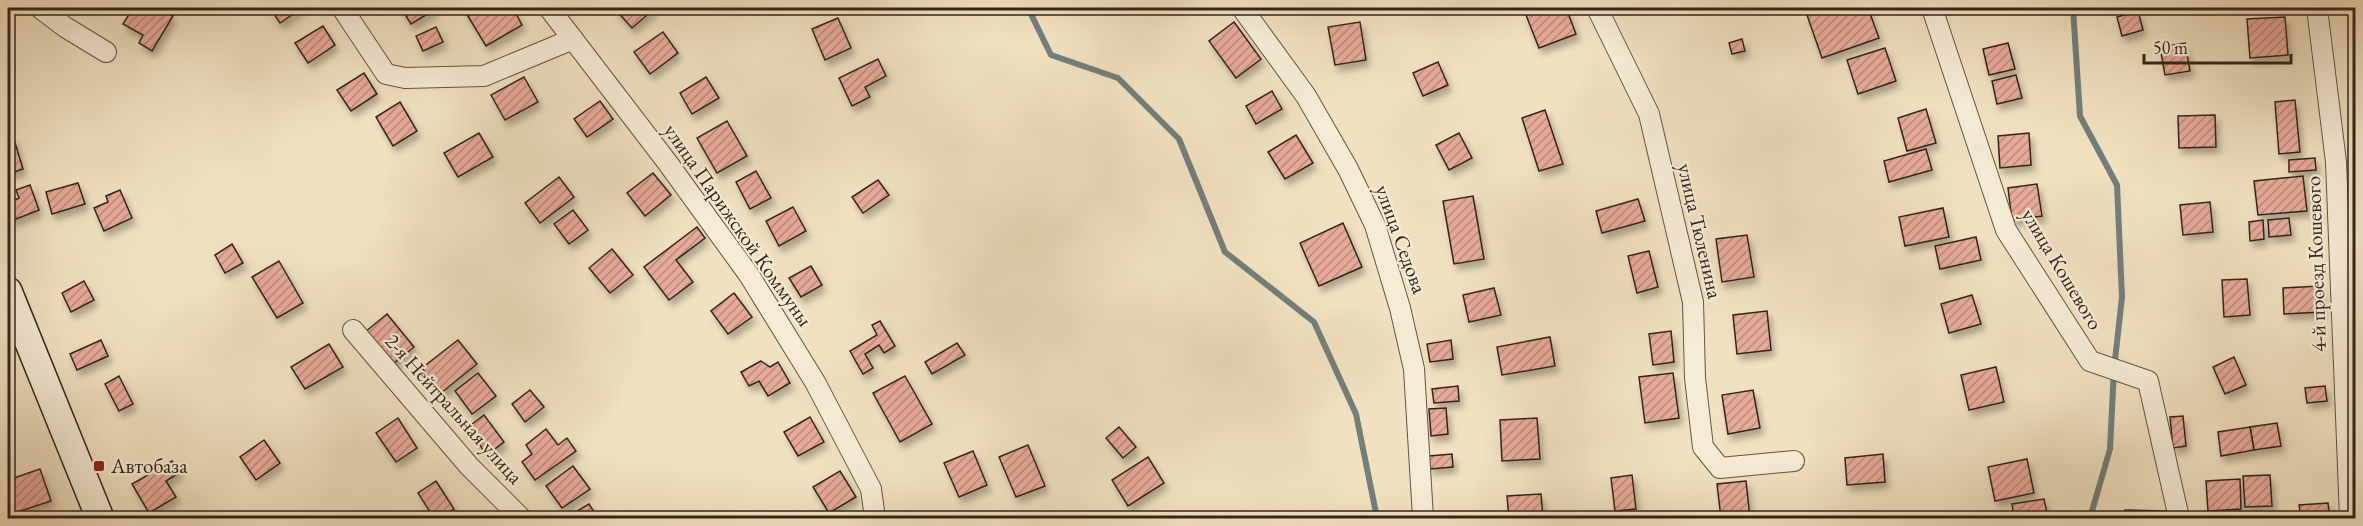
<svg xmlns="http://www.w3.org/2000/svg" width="2363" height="526" font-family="'EB Garamond',serif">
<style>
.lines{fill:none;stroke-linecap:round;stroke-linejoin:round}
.stream{stroke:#737f7b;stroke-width:6}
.building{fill:url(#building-hatch);stroke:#33241b;stroke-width:1.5;filter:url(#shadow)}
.street-casing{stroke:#625344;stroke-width:22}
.secondary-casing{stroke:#33241b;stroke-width:30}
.street{stroke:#f6ecd6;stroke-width:20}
.secondary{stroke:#f6ecd6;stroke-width:27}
.poi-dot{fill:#8f2418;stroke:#f6ecd6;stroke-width:2}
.labels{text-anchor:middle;stroke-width:4.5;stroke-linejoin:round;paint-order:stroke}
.street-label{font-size:21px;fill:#33241b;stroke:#f6ecd6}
.poi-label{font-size:21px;fill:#33241b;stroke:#f6ecd6;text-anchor:start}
</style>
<defs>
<pattern id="building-hatch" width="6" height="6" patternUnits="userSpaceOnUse" patternTransform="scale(1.5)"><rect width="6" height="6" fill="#e6aa99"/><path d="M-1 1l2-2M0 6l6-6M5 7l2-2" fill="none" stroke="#bb8a7c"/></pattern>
<filter id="shadow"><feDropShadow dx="3.5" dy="6" stdDeviation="3" flood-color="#0004"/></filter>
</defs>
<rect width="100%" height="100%" fill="#f1e1c0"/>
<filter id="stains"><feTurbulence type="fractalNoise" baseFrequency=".00333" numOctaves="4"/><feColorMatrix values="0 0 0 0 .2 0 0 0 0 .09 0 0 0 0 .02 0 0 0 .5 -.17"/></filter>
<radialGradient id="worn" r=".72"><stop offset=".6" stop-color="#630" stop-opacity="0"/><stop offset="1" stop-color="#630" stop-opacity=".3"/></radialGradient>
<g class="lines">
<g class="stream">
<path d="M1028,8l23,47 67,23 61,61 46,113 89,70 42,92 21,104"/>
<path d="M2073,8l7,108 37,69 5,112 -8,72 -4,80 -20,69"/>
</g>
</g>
<g class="building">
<path d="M133,8h26l14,8 -21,35 -13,-8 4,-8 -20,-11z"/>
<path d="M270,8h32l-22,15z"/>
<path d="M401,8h31l2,2 -23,14z"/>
<path d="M463,8h50l9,17 -36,21z"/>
<path d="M614,8h38l2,1 -22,19z"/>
<path d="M1546,8h20l10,26 -37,14 -13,-33z"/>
<path d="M1828,8h40l11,30 -57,20 -15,-43z"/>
<path d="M2138,11l5,19 -21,6 -5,-19z"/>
<path d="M2285,17l3,38 -38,3 -3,-39z"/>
<path d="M838,18l13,30 -26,12 -13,-31z"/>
<path d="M1234,22l27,37 -25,19 -27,-37z"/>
<path d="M1360,22l6,38 -31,5 -7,-38z"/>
<path d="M323,26l12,19 -27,18 -13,-20z"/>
<path d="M436,27l7,15 -20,9 -7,-15z"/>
<path d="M663,32l15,21 -28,21 -16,-22z"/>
<path d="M1742,39l3,12 -13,3 -3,-11z"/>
<path d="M2008,43l7,26 -26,6 -6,-26z"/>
<path d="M2185,43l5,28 -25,4 -5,-28z"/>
<path d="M1885,48l11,33 -38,13 -11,-34z"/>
<path d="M878,59l8,17 -21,11 5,10 -18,9 -13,-28z"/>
<path d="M1438,62l10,23 -25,11 -10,-23z"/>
<path d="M364,73l13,21 -26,17 -14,-21z"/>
<path d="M2016,75l6,23 -25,6 -5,-23z"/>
<path d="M524,77l14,25 -33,18 -14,-25z"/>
<path d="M706,77l13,21 -27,16 -12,-21z"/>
<path d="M1272,91l10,18 -26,15 -10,-18z"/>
<path d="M2295,100l5,52 -21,2 -4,-52z"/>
<path d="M600,101l13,18 -26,18 -13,-18z"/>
<path d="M400,102l17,29 -24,15 -17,-29z"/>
<path d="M2356,107v26h-4l-2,-25z"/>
<path d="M1926,109l10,34 -29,8 -9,-33z"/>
<path d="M1545,110l18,54 -24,7 -17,-53z"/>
<path d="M2215,115l1,32 -37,1 -1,-32z"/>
<path d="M727,121l20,35 -30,17 -20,-35z"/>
<path d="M479,133l14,24 -35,20 -14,-24z"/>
<path d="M1459,133l13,25 -23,12 -13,-25z"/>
<path d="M2029,133l2,32 -31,3 -2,-32z"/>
<path d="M1296,135l17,28 -28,16 -17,-27z"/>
<path d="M13,136l10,33 -15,5v-36z"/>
<path d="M1926,149l6,21 -43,12 -5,-21z"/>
<path d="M2315,158l1,12 -27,2v-12z"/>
<path d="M2351,162h5v24h-3z"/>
<path d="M756,171l15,27 -21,11 -14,-27z"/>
<path d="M653,173l18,22 -26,21 -18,-23z"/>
<path d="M2303,176l4,35 -49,4 -4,-34z"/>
<path d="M559,177l15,20 -34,26 -15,-20z"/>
<path d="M878,180l11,15 -26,18 -11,-16z"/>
<path d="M78,183l7,21 -33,10 -6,-22z"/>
<path d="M2037,184l5,32 -30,4 -4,-32z"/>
<path d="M30,185l9,25 -28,11 -3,-9v-9l11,-5 -3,-8z"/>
<path d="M120,190l12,28 -28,13 -10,-23 14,-6 -2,-6z"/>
<path d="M1473,196l11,63 -30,5 -11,-63z"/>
<path d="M1638,199l7,22 -43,12 -6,-22z"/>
<path d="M2210,202l3,30 -30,3 -3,-30z"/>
<path d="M793,207l13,24 -27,15 -13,-25z"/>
<path d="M1943,208l6,29 -44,9 -6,-29z"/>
<path d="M573,210l15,20 -19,14 -15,-20z"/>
<path d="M2289,218l2,17 -22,2 -1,-17z"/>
<path d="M2263,220l1,19 -14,2 -1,-19z"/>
<path d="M1343,223l19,44 -43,19 -19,-43z"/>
<path d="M697,227l8,11 -29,22 17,22 -24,18 -25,-33z"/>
<path d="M1747,235l7,42 -32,5 -6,-43z"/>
<path d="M1976,237l5,23 -41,9 -5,-23z"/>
<path d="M232,244l11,19 -18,10 -10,-18z"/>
<path d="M612,249l21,26 -23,18 -21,-25z"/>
<path d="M1649,251l9,36 -21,6 -9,-37z"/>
<path d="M279,261l24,42 -26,15 -25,-41z"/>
<path d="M811,266l11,19 -21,12 -12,-19z"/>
<path d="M2247,279l3,36 -26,2 -2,-37z"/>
<path d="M84,281l10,19 -23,12 -9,-19z"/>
<path d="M2320,286l2,26 -38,2 -1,-26z"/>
<path d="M1494,288l7,27 -32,7 -6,-27z"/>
<path d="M734,293l18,24 -24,17 -17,-23z"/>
<path d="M1972,295l9,29 -32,9 -8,-29z"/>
<path d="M1767,311l4,39 -34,4 -4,-39z"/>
<path d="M387,314l27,33 -22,18 -27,-33z"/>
<path d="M880,321l15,25 -11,7 -5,-8 -14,9 8,14 -10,6 -13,-23 27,-16 -5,-10z"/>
<path d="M1671,331l3,31 -21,3 -4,-31z"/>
<path d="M1550,337l5,29 -53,9 -5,-28z"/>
<path d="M101,340l7,16 -31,14 -7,-16z"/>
<path d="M458,340l19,24 -36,29 -19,-25z"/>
<path d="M1451,340l2,19 -23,3 -3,-18z"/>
<path d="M957,343l8,12 -33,19 -7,-12z"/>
<path d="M329,344l14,23 -38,22 -14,-22z"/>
<path d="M2234,357l12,28 -21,9 -12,-27z"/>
<path d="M761,361l9,6 8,-5 12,21 -22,13 -9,-15 -10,5 -8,-14z"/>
<path d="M1996,367l8,35 -35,8 -8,-35z"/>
<path d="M478,373l18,23 -24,18 -17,-23z"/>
<path d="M1673,373l6,45 -34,5 -6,-46z"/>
<path d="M119,376l14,28 -14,7 -14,-27z"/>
<path d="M905,376l27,48 -32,18 -27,-49z"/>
<path d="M1458,386l1,15 -25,2 -2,-14z"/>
<path d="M2325,386l2,15 -20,2 -2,-15z"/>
<path d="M530,390l14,17 -19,15 -13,-18z"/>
<path d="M1753,390l7,38 -32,6 -6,-39z"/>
<path d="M1446,408l2,26 -17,2 -2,-27z"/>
<path d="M484,415l20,27 -17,13 -20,-27z"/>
<path d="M2183,416l3,30 -13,2 -3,-31z"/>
<path d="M810,417l14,25 -26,14 -14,-24z"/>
<path d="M398,418l19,30 -21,14 -20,-29z"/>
<path d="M1537,418l3,41 -38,2 -2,-41z"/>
<path d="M2277,423l4,23 -27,4 -4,-23z"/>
<path d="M1119,427l17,20 -13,11 -17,-20z"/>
<path d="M2250,427l4,23 -33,6 -3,-24z"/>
<path d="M546,429l12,16 9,-7 9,13 -41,29 -13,-18 10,-8 -6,-9z"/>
<path d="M264,440l16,23 -24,17 -16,-23z"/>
<path d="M1028,445l17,41 -29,11 -17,-40z"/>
<path d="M973,451l14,34 -28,12 -15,-34z"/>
<path d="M1452,454l1,13 -23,2 -1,-13z"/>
<path d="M1883,454l2,28 -38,3 -2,-27z"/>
<path d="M1148,457l16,26 -36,23 -16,-26z"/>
<path d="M2027,459l7,34 -39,8 -7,-34z"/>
<path d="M172,461l7,12 -13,8 10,16 -27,16 -17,-29z"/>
<path d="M573,466l17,23 -28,19 -16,-22z"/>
<path d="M40,469l11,32 -43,14v-35z"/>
<path d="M840,471l16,26 -27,16 -16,-26z"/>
<path d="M1632,475l4,34 -21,2 -4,-33z"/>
<path d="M2270,475l2,31 -27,1 -2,-31z"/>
<path d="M2240,479l1,30 -33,2 -2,-30z"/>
<path d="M436,481l18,28 -14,9h-6l-16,-25z"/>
<path d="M1746,481l4,37h-29l-4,-34z"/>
<path d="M1541,494l2,24h-34l-2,-22z"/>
<path d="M2044,499l4,19h-34l-2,-14z"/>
<path d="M2328,503l2,15h-29l-2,-13z"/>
<path d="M589,504l9,14h-33z"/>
<path d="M2125,510l41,1v7h-41z"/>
<path d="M2235,514v4h-29v-2z"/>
</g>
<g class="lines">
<defs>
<g id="street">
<path d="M40,8l25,19 41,25"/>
<path d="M342,8l44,66 19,4 79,-2 89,-37"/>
<path d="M549,8l118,154 82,113 66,107 56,107 4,29"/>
<path d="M1242,8l64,88 42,73 27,56 25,83 14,61 9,149"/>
<path d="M1597,8l52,106 44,188 2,76 8,69 17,21 74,-7"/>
<path d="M1932,8l74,222 84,131 58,20 31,137"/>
<path d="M2317,8l19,154 14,356"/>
<path d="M353,330l116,136 52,52"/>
</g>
<path id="secondary" d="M8,291l92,227"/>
</defs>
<use href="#street" class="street-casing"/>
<use href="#secondary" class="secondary-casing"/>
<use href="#street" class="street"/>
<use href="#secondary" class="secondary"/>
</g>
<rect class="poi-dot" x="93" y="460" width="12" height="12" rx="3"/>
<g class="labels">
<g class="street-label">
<text transform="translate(738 225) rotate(55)" y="7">улица Парижской Коммуны</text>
<text transform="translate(1700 231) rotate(77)" y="7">улица Тюленина</text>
<text transform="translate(1401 239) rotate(70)" y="7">улица Седова</text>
<text transform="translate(2316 264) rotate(-92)" y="7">4-й проезд Кошевого</text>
<text transform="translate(2062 269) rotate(59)" y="7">улица Кошевого</text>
<text transform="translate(454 409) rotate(48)" y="7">2-я Нейтральная улица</text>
</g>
<g class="poi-label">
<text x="111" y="473">Автобаза</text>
</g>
</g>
<rect width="2363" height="526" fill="none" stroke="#f1e1c0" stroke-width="30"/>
<rect x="9" y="9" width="2345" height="508" fill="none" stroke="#33241b" stroke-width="3"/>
<rect x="15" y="15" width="2333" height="496" fill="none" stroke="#33241b" stroke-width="1.5"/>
<path d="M2144 54v9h147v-9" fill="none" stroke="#33241b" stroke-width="3"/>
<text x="2153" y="54" font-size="18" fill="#33241b" stroke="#f6ecd6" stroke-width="4.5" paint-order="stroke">50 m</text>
<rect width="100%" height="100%" filter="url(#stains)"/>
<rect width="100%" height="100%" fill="url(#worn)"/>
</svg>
